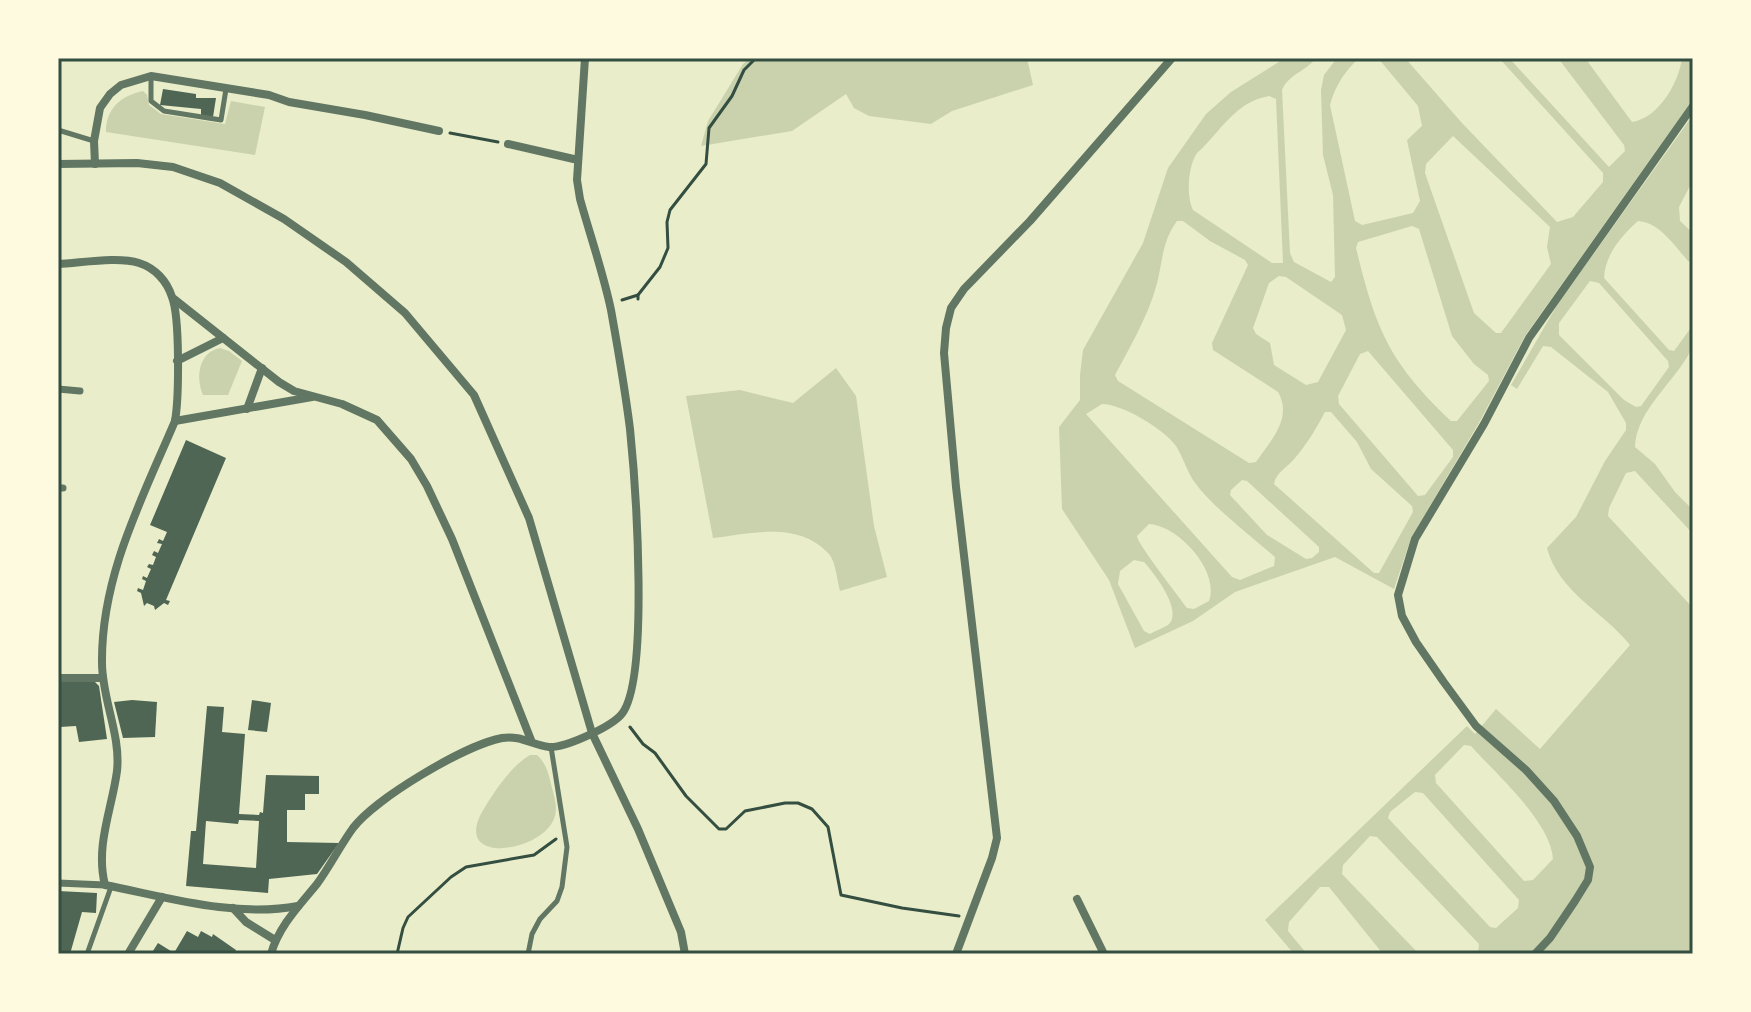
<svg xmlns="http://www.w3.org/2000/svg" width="1751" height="1012" font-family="Karla,sans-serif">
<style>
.green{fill:#cad2ad;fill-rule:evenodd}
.building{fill:#4f6655;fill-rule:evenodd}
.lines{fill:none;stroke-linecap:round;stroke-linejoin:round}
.path{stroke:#344e41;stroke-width:3}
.service{stroke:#617663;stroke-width:5}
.pedestrian{stroke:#617663;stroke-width:7}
.minor{stroke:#617663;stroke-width:8}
.neatline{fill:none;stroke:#344e41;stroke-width:3}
</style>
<rect width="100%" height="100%" fill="#e9edc9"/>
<g class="green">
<path d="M750,58h277l6,27 -81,26 -21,13 -62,-8 -15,-8 -8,-14 -54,37 -91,15 7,-25 35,-57z"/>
<path d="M1285,58h31c-11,14 -27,16 -34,32l8,163 4,9 37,20 4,-5 -2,-82 -10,-40 -2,-65 3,-15 13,-17h22c-14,13 -24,28 -29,47l25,116 7,4 51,-12 7,-12 -13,-61 15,-14 -4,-20 -40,-48h27l57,65 95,99 16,-5 30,-35v-9l-104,-115h10l100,109 16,-16 -1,-6 -66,-87h27l47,64c27,-4 47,-40 50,-64h11v41l-168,237 -45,85 -69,117 -17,51 -59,-32 -100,35 -42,29 -58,27 -26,-68 -47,-71 -3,-82 21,-27v-25l3,-25 60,-107 25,-75 38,-54 25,-22zM1269,96l7,3 7,164h-11l-79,-53c-7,-14 -5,-44 4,-57 24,-21 37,-51 72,-57zM1453,136l97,91 -3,20 4,17 -50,69h-5l-22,-20 -49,-140 1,-9zM1177,221h6l27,20 35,19 3,5 -36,78 1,7 65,42c15,26 -7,48 -22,70l-7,1 -131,-82 -3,-6c15,-28 32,-57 41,-88 7,-24 5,-44 21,-66zM1412,226l7,3 33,107 22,28 14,11 1,6 -32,40h-6c-62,-59 -75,-91 -95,-173l2,-6zM1279,276l7,1 56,38 4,15 -28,52 -12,3 -32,-20 -4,-22 -14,-9 -3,-6 16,-45zM1368,351l85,99v7l-28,38 -7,1 -79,-92 -1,-8 22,-42zM1102,404c20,0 62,25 74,42 7,11 10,23 17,34 17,25 58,56 82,77l-1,9 -34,14 -8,-3 -146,-163zM1325,412h6l26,30 14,27 41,37 1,6 -34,61h-5l-100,-89c2,-12 14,-17 21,-26 12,-14 21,-29 30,-46zM1242,480l5,1 72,66v5l-7,6 -6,1 -39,-24 -37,-40 1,-5zM1149,524c28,1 71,46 60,77l-15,8 -7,-1c-9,-13 -49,-63 -50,-72zM1134,560l10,2c10,11 40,49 24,63 -5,3 -13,6 -18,9l-6,-3 -26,-47 2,-13z"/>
<path d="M143,91l4,4 2,10 12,9 64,10 6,-23 34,6 -10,48 -149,-23c0,-23 14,-36 37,-41z"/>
<path d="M1693,115v65l-14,27 1,14 13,12v29l-5,-1c-13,-15 -29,-39 -50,-40 -17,15 -33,34 -34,57l65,72 5,1 19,-26c0,8 2,18 -2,25 -15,31 -55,60 -56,97l20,17 20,28 18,18v24l-58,-63 -9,2 -17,35 -1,8 85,92v346h-215l1,-10 -102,-107 -7,-1 -27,29 -1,9 77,80h-36l-54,-67h-9l-31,35 -1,9 19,23h-13l-29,-34 202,-194 8,8 21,-25 44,40 90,-104c-27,-34 -71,-52 -83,-97l29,-31 29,-56 21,-31v-7l-18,-31 -57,-45 -8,-1 -26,43 -6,-4 46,-80zM1590,281l9,2 69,78 1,6 -28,39 -5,1 -12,-7 -65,-65v-12zM1464,745l7,1c25,28 80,76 82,113l-20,21 -9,1 -88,-98 -1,-8zM1415,792l8,1 96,107 -1,8 -22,20 -6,-1 -102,-109 2,-6z"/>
<path d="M220,348l9,3 13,10 -14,34h-25c-8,-18 -4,-43 17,-47z"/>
<path d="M836,368l20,28 18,130 13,51 -47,14c-3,-10 -4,-29 -11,-37 -30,-33 -76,-21 -116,-16l-27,-142 54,-6 53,13z"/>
<path d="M530,755h7c10,9 12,21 15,33 3,11 6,20 2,31 -14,34 -101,46 -72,-7 11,-19 29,-46 48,-57z"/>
</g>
<g class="building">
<path d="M163,89l33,5v4h20l-3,19 -12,-2v-6l-41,-4z"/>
<path d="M186,440l40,18 -60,142 4,1 -2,4 -4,-2 -9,7 -1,-4 -7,-3 -3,3 -3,-13 -4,-2 1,-3 5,2 3,-9 -4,-2 1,-3 4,2 4,-9 -4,-2 2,-3 4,1 3,-8 -4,-2 2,-4 4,2 4,-9 -5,-1 2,-4 4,2 4,-9 -17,-7z"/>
<path d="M58,682h37l4,4 8,53 -28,3 -3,-16 -16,1z"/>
<path d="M132,700l25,2 -2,35 -32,1 -9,-36z"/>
<path d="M252,700l19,3 -4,29 -19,-2z"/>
<path d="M207,706l17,1 -2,25 23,2 -6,80 20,1 1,-3 3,1 3,-38 53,1v18h-14v16h-18v32l52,1 -22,31 -48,5 -1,14 -82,-7 5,-55h5zM239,820l20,1 -3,47 -53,-4 3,-43 32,3z"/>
<path d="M58,891l39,2 -1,20 -14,-1 -12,42h-12z"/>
<path d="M187,931l11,6 3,-6 11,6 1,-3 23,16 -2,4h-83l7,-11 16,10z"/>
</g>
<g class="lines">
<g class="path">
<path d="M450,133l48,9"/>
<path d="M638,299v-4l22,-28 8,-19 -1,-26 3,-12 36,-46 3,-36 23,-32 12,-26 12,-12"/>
<path d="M622,300l16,-5"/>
<path d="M630,727l13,17 12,9 31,43 33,33h7l19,-18 40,-8h13l14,6 16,18 13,68 61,13 57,8"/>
<path d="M397,954l6,-26 5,-11 43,-40 15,-10 68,-12 22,-16"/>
</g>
<g class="service">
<path d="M151,76v25l13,10 57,9 5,-31"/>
<path d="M58,130l36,11"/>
<path d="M87,954l24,-67"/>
<path d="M528,954l4,-20 8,-15 17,-18 5,-14 5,-40 -16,-100"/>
</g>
<g class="pedestrian">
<path d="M58,389l22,2"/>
<path d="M58,488h5"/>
<path d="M58,883l47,2"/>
</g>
<g class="minor">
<path d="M508,144l70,16"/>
<path d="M58,164l79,-1 36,4 47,16 64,36 62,43 59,51 69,82 55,123 63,215 46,96 43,103 4,22"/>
<path d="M95,164l-1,-23 6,-33 10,-14 11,-9 30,-9 118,19 20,7 76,13 74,16"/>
<path d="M58,264c23,-1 60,-8 81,-1 16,5 28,18 33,34 8,20 7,101 3,124 -33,78 -74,155 -73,242 0,36 19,72 15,108 -5,38 -22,75 -12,114 61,12 130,33 193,21"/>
<path d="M174,299l105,83 15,9 48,13 35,16 34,39 16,27 25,53 79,201"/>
<path d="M177,361l46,-23"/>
<path d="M247,409l15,-41"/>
<path d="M175,421l137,-24"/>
<path d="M58,678h45"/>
<path d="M1077,899l27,55"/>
<path d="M233,908l13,14 29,18"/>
<path d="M128,954l34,-57"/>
<path d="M271,954c8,-28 28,-48 46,-70 13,-18 23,-38 36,-56 23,-30 112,-83 149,-90 19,-3 30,7 47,9 16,1 59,-19 71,-31 31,-30 15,-238 10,-287 -5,-40 -12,-80 -19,-119 -8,-38 -21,-75 -31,-111l-3,-19 8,-122"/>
<path d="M956,954l36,-96 5,-20 -41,-351 -12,-134 2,-25 5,-20 13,-19 66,-68 142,-163"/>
<path d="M1535,954l15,-16 25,-37 13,-21 2,-13 -13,-31 -23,-35 -28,-31 -50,-44 -33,-45 -27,-39 -14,-26 -4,-21 17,-56 69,-115 45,-86 164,-232"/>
</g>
</g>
<rect width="1751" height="1012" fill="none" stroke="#fefae0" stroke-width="120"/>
<rect x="60" y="60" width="1631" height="892" class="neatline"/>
</svg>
